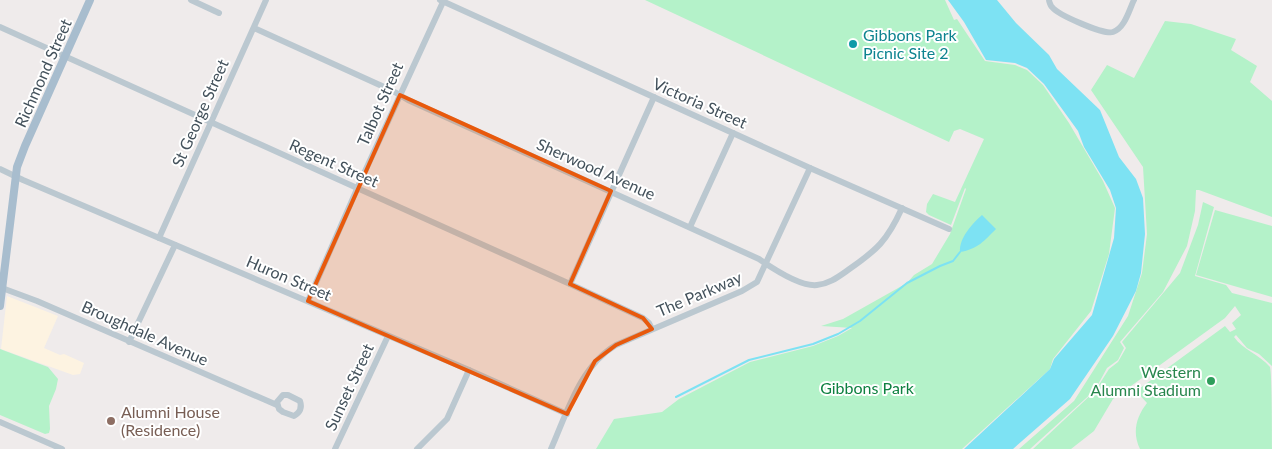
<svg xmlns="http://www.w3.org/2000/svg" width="1272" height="449" font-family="Lato,sans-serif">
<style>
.commercial{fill:#fdf3e1}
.green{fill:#b4f2c9}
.water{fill:#7de2f3}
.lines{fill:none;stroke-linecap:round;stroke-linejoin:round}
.stream{stroke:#7de2f3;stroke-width:2}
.minor{stroke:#bbc8d0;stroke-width:6}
.major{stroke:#a8bdce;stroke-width:8}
.marked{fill:#e8590c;fill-opacity:0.2;stroke:#e8590c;stroke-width:4;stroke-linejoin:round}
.culture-dot{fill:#0f9aa8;stroke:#fff;stroke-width:2}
.leisure-dot{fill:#2e9e5b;stroke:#fff;stroke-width:2}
.education-dot{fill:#8d6e63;stroke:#fff;stroke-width:2}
.labels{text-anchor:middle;stroke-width:4;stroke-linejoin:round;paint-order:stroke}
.culture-label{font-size:16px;fill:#0d838f;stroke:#fff;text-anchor:start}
.street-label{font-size:16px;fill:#43515b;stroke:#fff}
.leisure-label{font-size:16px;fill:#27864d;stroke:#fff;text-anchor:end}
.park-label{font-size:16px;fill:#0e8141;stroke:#fff}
.education-label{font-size:16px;fill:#785e54;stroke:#fff;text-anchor:start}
</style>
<rect width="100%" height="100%" fill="#efebeb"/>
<path class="commercial" d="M7,296l51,20 -14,32 16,7 4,-1 20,9 -4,11 -7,1 -72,-26z"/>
<g class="green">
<path d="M645,0h300l9,20 3,-1 28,42 30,4 12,5 16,15 26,38 34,58 12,27 -6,46 -18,57 -38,48 -3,10 -88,80h-366l18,-30 48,-7 17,-13 71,-37 63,-16 25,-10 14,-8 -31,-2 22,-7 64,-36 7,-8 18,-11 18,-30 16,-45 -1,-1 -14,37 -22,-10 -3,-3 1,-8 6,-10 22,8 29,-63 -24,-10 -6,2 -5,11z"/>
<path d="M1165,21l26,3 45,15 -5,11 26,16 -7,16 22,19v116l-73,-27h-3l-1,21 -8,35 -24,46 -43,50 4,6 -6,12 -11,8 -12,22 -65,59h-11l55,-48 54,-85 14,-43 5,-39 -4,-67 -52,-77 16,-25 27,13z"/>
<path d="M1203,202l11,5 -19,69 31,9 6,8 40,10v63l-13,-12 -12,-6 -11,-13 -2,2c9,13 25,17 36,30 2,7 2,69 2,82h-132c-8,-16 -4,-32 7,-46l-11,-12 89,-65 5,6 6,-3 -4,-6 9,-8 -6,-9 -10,12 -112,81 -19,32 -23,18h-38l62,-58 14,-22 9,-7 8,-14 -4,-6 58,-69 18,-48z"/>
<path d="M1215,210l57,16v71l-76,-22z"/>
<path d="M0,349l48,18 10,12 -2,10 -7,17 1,23 -1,4 -4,1 -45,-19z"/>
</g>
<g class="water">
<path d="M948,0h49l19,23 33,32 8,14 43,41 19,47 17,22 7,19 2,36 -4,39 -5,18 -23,45 -43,63 -57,50h-49l86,-80 4,-10 38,-44 22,-77 2,-30 -6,-18 -26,-43 -6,-16 -34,-47 -17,-16 -12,-5 -29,-3 -22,-38z"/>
<path d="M982,215l14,14c-12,12 -18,20 -36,23 -1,-14 12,-28 22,-37z"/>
</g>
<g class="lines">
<path class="stream" d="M676,397l73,-37 64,-16 25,-10 22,-13 47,-38 33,-17 13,-5 7,-9"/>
<g class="minor">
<path d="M191,0l28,13"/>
<path d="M440,0l370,168 139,61"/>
<path d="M1049,0c0,1 2,7 3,7 6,8 52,28 61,25 12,-4 16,-22 21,-32"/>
<path d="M0,27l570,257 73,34 6,5 3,6"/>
<path d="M254,28l139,63 15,9 351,159c13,9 41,28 58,26 12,-1 21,-8 31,-15 29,-20 39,-29 54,-62"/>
<path d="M0,169l23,11 446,190 98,44"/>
<path d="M690,227l43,-94"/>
<path d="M159,238l107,-238"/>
<path d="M570,284l84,-187"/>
<path d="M2,288l35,13 240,104"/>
<path d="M308,301l53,-121 82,-178"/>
<path d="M129,342l46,-97"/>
<path d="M283,395h5l12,6c2,6 1,11 -6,15l-11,-4 -4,-3 -2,-7z"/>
<path d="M0,422l62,27"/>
<path d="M335,449l53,-113"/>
<path d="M417,449l30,-30 22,-49"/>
<path d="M551,449c16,-36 29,-83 65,-104l126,-54 15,-9 53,-114"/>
</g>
<path class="major" d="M0,306l17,-139 8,-21 65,-146"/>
</g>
<path class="marked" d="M400,95l211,96 -41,93 73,34 9,11 -36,16 -21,16 -28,53 -259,-113z"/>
<circle class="culture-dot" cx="853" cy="44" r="5"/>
<circle class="leisure-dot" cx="1211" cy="381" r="5"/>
<circle class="education-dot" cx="111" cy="421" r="5"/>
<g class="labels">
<g class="culture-label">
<text x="863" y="41">Gibbons Park<tspan x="863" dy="18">Picnic Site 2</tspan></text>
</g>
<g class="street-label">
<text transform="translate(43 73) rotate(-66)" y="6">Richmond Street</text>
<text transform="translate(700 103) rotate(24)" y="6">Victoria Street</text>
<text transform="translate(380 104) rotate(-66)" y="6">Talbot Street</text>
<text transform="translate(200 113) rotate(-66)" y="6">St George Street</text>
<text transform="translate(334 163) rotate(24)" y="6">Regent Street</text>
<text transform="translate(596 169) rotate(24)" y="6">Sherwood Avenue</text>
<text transform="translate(289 278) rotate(23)" y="6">Huron Street</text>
<text transform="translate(699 294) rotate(-23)" y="6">The Parkway</text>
<text transform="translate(145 333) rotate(24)" y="6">Broughdale Avenue</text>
<text transform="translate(349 387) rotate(-65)" y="6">Sunset Street</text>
</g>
<g class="leisure-label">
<text x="1201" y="378">Western<tspan x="1201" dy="18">Alumni Stadium</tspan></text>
</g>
<g class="park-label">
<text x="867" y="394">Gibbons Park</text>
</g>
<g class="education-label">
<text x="121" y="418">Alumni House<tspan x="121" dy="18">(Residence)</tspan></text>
</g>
</g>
</svg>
